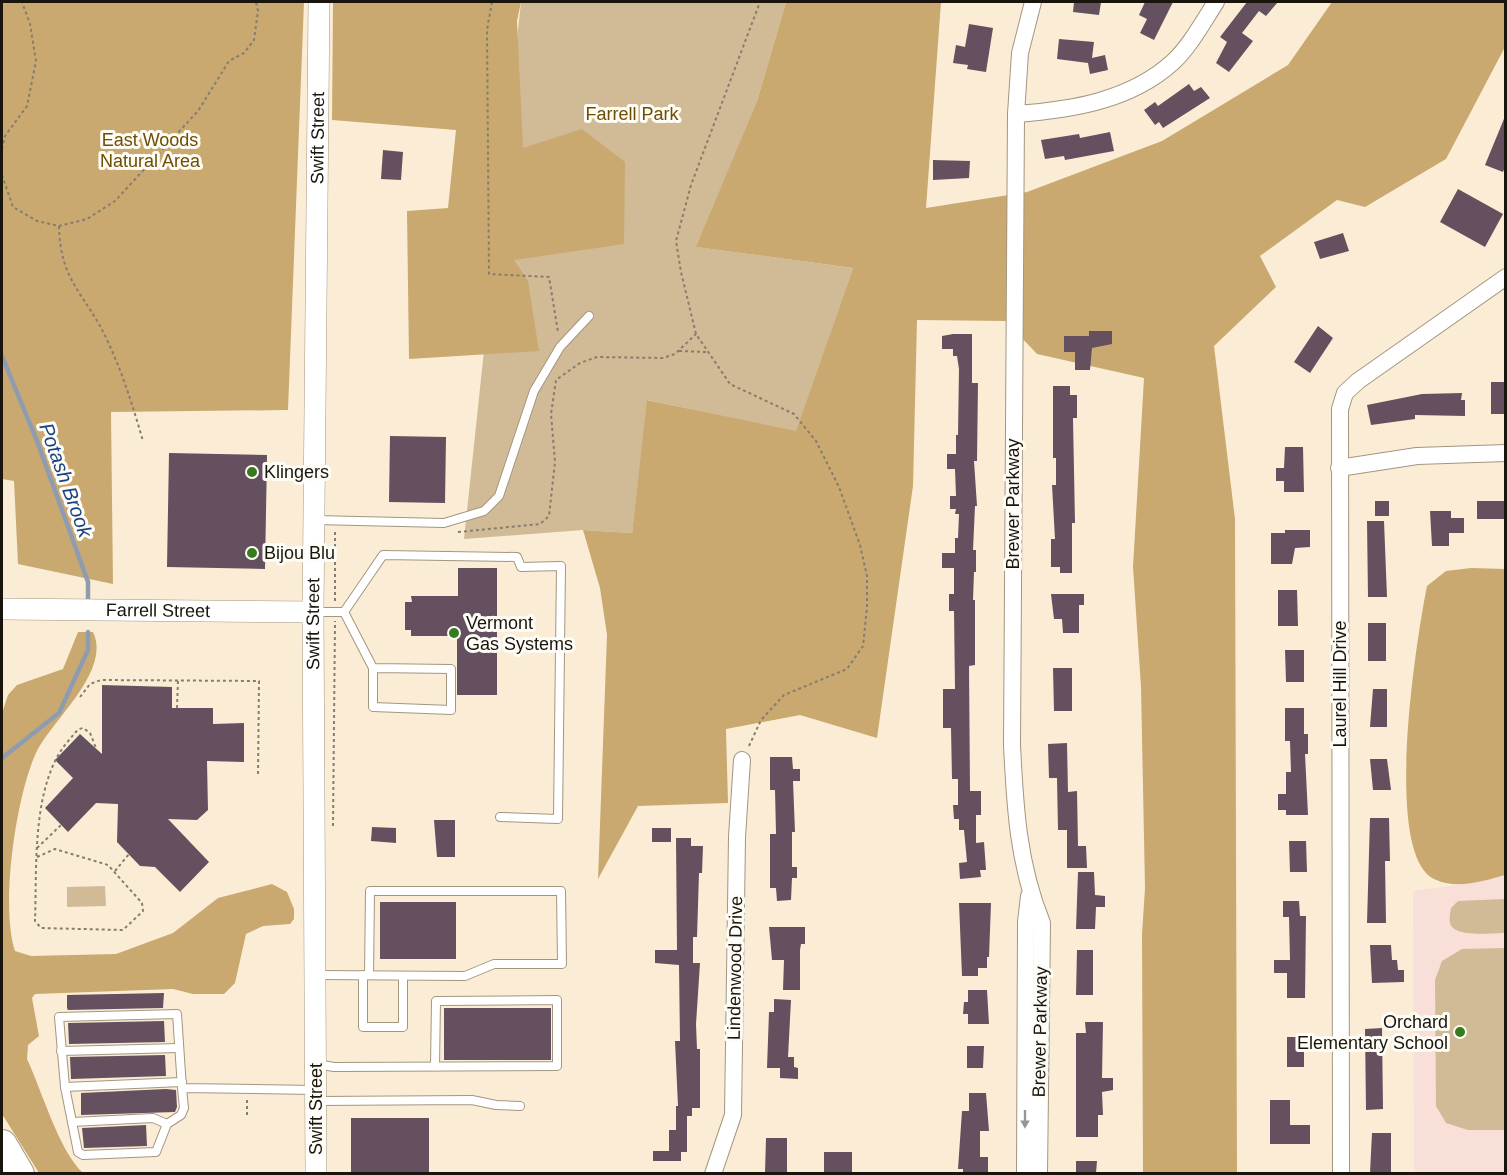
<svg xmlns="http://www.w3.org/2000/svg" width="1507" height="1175" font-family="Arial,sans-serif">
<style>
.education{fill:#f8dfd7}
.green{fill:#d0bb96}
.forest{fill:#c9a96f}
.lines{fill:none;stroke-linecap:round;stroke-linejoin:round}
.stream{stroke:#8f9cb0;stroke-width:4.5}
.building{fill:#64505f}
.service-casing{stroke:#a39680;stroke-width:10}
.minor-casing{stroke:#a39680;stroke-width:18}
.tertiary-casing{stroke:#a39680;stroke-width:22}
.motorway-casing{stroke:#a39680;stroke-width:32}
.path{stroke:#867d6d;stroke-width:2;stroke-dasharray:3 3;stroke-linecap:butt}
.service{stroke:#fff;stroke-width:8}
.minor{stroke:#fff;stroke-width:16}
.tertiary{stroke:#fff;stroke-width:21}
.motorway{stroke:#fff;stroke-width:30}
.oneway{fill:#989692}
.poi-dot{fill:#377b1e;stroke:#fefcf7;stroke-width:2}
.labels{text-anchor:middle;stroke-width:6;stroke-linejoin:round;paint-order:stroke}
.park-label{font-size:18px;fill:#6d4e01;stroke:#fefcf7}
.street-label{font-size:18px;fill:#19150c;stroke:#fefcf7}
.poi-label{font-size:18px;fill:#19150c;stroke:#fefcf7;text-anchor:start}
.water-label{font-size:20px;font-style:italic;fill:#194381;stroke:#fefcf7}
</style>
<rect width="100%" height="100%" fill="#fbedd5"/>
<path class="education" d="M1505,875v298h-91l-1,-282 66,-9z"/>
<g class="green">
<path d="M521,2h265l-29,99 -60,146 156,21 -57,164 -148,-32 -16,133 -49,-3 -119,9z"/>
<path d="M105,886l1,20 -39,1v-20z"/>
<path d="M1505,899v34c-12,0 -52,5 -55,-10 -1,-4 0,-10 1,-15l7,-7z"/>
<path d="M1505,948v182h-37l-22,-7 -10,-17 -1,-126 7,-19 20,-12z"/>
</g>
<g class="forest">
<path d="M2,2h302l-16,408 -177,2 2,172 -95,-20 -4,-83 -12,-2z"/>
<path d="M333,2h188l-4,19 6,127 59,-19 43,33 -1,82 -110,16 14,21 11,70 -130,8 -2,-148 41,-3 8,-78 -124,-10z"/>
<path d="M786,2h155l-15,206 101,-16 135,-51 126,-76 44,-63h173v45l-59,112 -81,48 -28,-7 -77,56 16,31 -62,59 21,173 2,654h-94l-1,-239 3,-46 -4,-201 -8,-120 11,-189 -107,-24 -31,-33 -89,-1 -4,166 -36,252 -77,-23 -74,14 2,74 -90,3 -40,73 9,-244 -7,-47 -17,-58 49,3 15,-133 149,31 57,-163 -157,-21 61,-146z"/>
<path d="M1471,568l34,1v306c-21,6 -49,15 -71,4 -52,-25 -17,-243 -7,-293l19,-15z"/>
<path d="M78,632h15c19,39 -42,89 -57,121 -20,43 -36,154 -21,198l16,5 85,-2 57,-21 45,-35 54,-14 15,8 7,17v10l-4,5 -27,2 -17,8 -11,49 -11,11h-31l-20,-5 -138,5 -3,4 7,38 -11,9 -1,14c15,32 32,92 56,114h-44l-37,-59v-401l6,-18 9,-10 46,-16z"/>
</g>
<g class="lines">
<g class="stream">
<path d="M2,356l35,85 51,141v23"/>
<path d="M2,758l57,-45 29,-63v-18"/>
</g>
</g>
<g class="building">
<path d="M1074,2h27l-2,13 -26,-3z"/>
<path d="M1145,2h28l-19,38 -14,-7 7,-14 -8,-4z"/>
<path d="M1247,2h31l-12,14 -7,-5 -17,22 11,8 -24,31 -13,-9 11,-21 -7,-5z"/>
<path d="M969,24l24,4 -7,44 -19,-3 1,-4 -15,-2 3,-18 9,2z"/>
<path d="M1059,39l35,3 -2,16 13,-3 3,15 -18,4 -2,-11 -31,-4z"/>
<path d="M1189,84l5,7 7,-4 9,11 -47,30 -4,-6 -4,3 -11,-15 11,-8 3,4z"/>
<path d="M1506,114v50l-3,8 -18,-7z"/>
<path d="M1110,132l4,19 -49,9 -1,-4 -19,3 -4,-19 38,-6 1,4z"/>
<path d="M383,150l20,2 -2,28 -20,-1z"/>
<path d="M933,160l37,1 -1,17 -36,2z"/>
<path d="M1458,189l45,25 -18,33 -45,-25z"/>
<path d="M1343,233l6,18 -29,8 -6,-17z"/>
<path d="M1318,326l15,12 -23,35 -16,-11z"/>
<path d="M1089,331h23v13l-20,4 -2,22h-15v-18h-11v-16h25z"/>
<path d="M953,334h19v49h6l-1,78h-3l3,45h-2l-2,44h3v22h-2l-1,28h2v65l-6,1 1,125h11v24h-5v28l8,-1 2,28h-6l1,7 -21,2 -1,-16 8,-1 -3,-32h-5v-11h-5l-1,-14h5v-26h-6l-1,-51h-8v-39h12l-1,-78h-5v-17h5v-26h-12v-15h13v-15h3l1,-24h-4l1,-5h-6v-13h6l-1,-27h-8v-15h9v-19h2l1,-66 -2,-13h-4v-7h-11v-13z"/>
<rect x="1491" y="382" width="15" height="32"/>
<path d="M1053,386h17v9h7v23h-4l2,105h-3v50h-12v-6h-9v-28h4l-3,-54h4v-27h-3z"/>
<path d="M1462,393l-1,7h4v16l-50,-1v4l-44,6 -4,-20 55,-11z"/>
<path d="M390,436l56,1 -1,66 -56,-1z"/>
<path d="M1285,447h18l1,45h-20v-11h-8v-13h8z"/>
<path d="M169,453l98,2 -2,114 -98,-2z"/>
<rect x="1375" y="501" width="14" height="15"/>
<path d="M1477,501h28l1,18h-29z"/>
<path d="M1430,511h21v7h13v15h-15v13h-17z"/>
<path d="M1367,521h17l3,76h-19z"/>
<path d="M1285,530h25v17l-15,1 -3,16h-21v-31h14z"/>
<path d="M458,568h39v127h-40v-59h-46v-6h-6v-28h7l-1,-6h47z"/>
<path d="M1278,590h19l1,36h-20z"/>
<path d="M1051,594h33v11h-5v28h-16l-1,-14h-8z"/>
<rect x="1368" y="623" width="18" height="38"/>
<path d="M1285,650h19v32h-18z"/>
<path d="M1053,668h19v43h-18z"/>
<path d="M102,685l70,2v21h41v16l31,-1v39l-37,-1 1,49 -11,10 -29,-1 41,43 -29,30 -25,-25 -15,-1 -23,-24 1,-38 -22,-1 -28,29 -23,-24 28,-30 -18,-18 25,-26 22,20z"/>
<path d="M1373,689h14v38h-17z"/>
<path d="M1285,708h19v26h4v20h-3l3,61h-22v-5h-8v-16h8v-22h5l-1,-31h-5z"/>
<path d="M1067,743l1,49 9,-1 1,55h8l1,22h-20v-38h-9l-1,-52h-8l-1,-34z"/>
<path d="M770,757h22l1,12h7v12h-7l2,51h-3v35h5v11h-5l-1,22 -14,1 -1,-13h-6v-54h6l-1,-44h-5z"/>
<path d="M1370,759h17l4,31h-18z"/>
<path d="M1370,818h19l1,43h-5l1,62h-19z"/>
<path d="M434,820h21v37h-18z"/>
<path d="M372,827l24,1v15l-25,-2z"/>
<rect x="652" y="828" width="19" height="14"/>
<path d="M676,838h15v8h12l-1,27h-3l-2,64h-4v26h7l-4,61 1,25h3v59h-8v8h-5v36h-6v9h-28v-10h16v-21h7v-24h2l-3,-65h5l-1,-76 -24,-2v-13h22z"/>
<path d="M1289,841h17l1,31h-17z"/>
<path d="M1078,872h16l1,23 10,1v11h-9l-1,22h-19z"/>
<path d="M1283,901h16l1,15h6l-1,82h-18v-25h-13v-13h16l-1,-43h-6z"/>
<rect x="380" y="902" width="76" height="57"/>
<path d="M959,903h32l-2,54h-2v11h-9v8h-16z"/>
<path d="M769,927h36v17h-4l-1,6v40h-17l1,-30h-12z"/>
<path d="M1370,945h21l1,15h5l1,10h6v12l-32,1z"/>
<path d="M1077,950h16v45h-17z"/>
<path d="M968,990h19l2,34h-21v-10h-5l1,-12h4z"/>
<path d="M164,993l-1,15 -95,2 -1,-2v-13z"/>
<path d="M774,999l17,1 -3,57h6v10l4,1v11l-18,-1v-10h-13l2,-56h5z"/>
<rect x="444" y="1008" width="107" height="52"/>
<path d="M164,1021l1,21 -96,2 -1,-21z"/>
<path d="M1085,1022h18l-1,56h11v12l-11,2 1,23h-5v22h-22v-104h10z"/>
<path d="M1382,1028l1,81 -17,1 -1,-81z"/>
<rect x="1287" y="1037" width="17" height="30"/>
<path d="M967,1046h17l-1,22h-16z"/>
<path d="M165,1055l1,21 -95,3 -1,-22z"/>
<path d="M166,1089l10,1 1,17 -2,5 -94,3v-22z"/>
<path d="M969,1093h17l3,38h-9v26h8v16h-25v-4h-5l4,-58h7z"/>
<path d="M1270,1100h20v25h20v19h-40z"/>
<rect x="351" y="1118" width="78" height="55"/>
<path d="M146,1125l1,21 -63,2 -2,-20z"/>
<path d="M1372,1133h19v40h-21z"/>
<path d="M766,1138h21v35h-22z"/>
<rect x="824" y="1152" width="28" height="21"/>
<path d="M1076,1161h21l-1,12h-20z"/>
</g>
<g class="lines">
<defs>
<g id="service">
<path d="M315,520l129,3 40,-12 15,-15 35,-105 26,-44 29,-31"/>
<path d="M314,612h30l29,56v39l78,3v-41l-78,-1"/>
<path d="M344,612l39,-57 134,2 4,10 40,-1 -3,253 -58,-2"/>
<path d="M316,975l149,1 29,-12h68l-1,-73h-191l-1,84"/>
<path d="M363,975v52h40v-51"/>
<path d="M61,1051l118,-3"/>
<path d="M316,1064l18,3 223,-1v-66l-121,1 -1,66"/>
<path d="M65,1087l117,-5"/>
<path d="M182,1088l2,20 -3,7 -14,9 -11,28 -73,3 -5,-3 -13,-65 -6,-70 118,-3 5,74 133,2"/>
<path d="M316,1101l156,-1 24,5 24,1"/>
<path d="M72,1122l81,-4 14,6"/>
</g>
<g id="minor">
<path d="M1033,2l-13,51 -4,61c55,-4 114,-13 157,-52 17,-16 30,-40 43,-60"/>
<path d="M1016,114l-4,631c3,62 6,119 30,178l-3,251"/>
<path d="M1339,468l78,-12 89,-3"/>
<path d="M713,1174l20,-59 4,-278 5,-77"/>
<path d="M1025,1174l1,-252 3,-26"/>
<path d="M1341,1174l-1,-765 5,-16 13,-12 148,-104"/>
</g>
<g id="tertiary">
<path id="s1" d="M2,609l311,3"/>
<path id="s2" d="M316,1174l-3,-562 6,-610"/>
</g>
<path id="motorway" d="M2,1145l17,29"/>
</defs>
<use href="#service" class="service-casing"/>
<use href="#minor" class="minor-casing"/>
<use href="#tertiary" class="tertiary-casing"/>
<use href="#motorway" class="motorway-casing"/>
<g class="path">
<path d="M492,2l-5,28 2,244 60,3 9,55"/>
<path d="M2,149l3,-13 22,-30 9,-45 -6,-37 -8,-22"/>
<path d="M2,175l11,32 24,14 22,5 28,-7 28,-18 83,-90 31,-50 15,-8 10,-13 4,-29 -2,-9"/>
<path d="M59,226c1,57 28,69 49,116 15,32 25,65 35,99"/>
<path d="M679,351l27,1"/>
<path d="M458,532l82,-8 9,-8 6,-54 -4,-48 5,-34 24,-17 17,-6 66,1 12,-4 21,-20"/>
<path d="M335,601v-69"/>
<path d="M80,697l10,-13 11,-4 158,1 -1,95"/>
<path d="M177,708l1,-28"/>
<path d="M749,746l12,-26 23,-25 63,-26 16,-23 4,-39v-31l-7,-31 -21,-58 -23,-46 -22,-27 -64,-30 -34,-50 -15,-62 -5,-31 15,-56 69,-183"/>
<path d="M333,826l2,-205"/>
<path d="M37,848l24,-23"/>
<path d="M37,857l18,-8 53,16 34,38 1,8 -20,19 -82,-2 -6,-7c2,-55 -4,-140 35,-182 4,-5 7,-10 13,-11l7,5 6,15"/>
<path d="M115,871l14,-17"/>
<path d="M247,1100v18"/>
</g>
<use href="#service" class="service"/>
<use href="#minor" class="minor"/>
<use href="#tertiary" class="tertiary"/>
<use href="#motorway" class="motorway"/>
</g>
<defs><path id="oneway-solid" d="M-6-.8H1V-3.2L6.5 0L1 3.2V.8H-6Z" transform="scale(1.5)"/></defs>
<use class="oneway" href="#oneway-solid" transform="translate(1025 1119) rotate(90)"/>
<g class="poi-dot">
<circle cx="252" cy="472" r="6"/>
<circle cx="252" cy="553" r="6"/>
<circle cx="454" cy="633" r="6"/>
<circle cx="1460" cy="1032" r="6"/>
</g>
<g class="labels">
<g class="park-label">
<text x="632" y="120">Farrell Park</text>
<text x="150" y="146">East Woods<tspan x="150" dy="21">Natural Area</tspan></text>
</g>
<g class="street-label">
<text dy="6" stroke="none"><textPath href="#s2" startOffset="1036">Swift Street</textPath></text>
<text transform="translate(1013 504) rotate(-90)" y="6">Brewer Parkway</text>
<text dy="6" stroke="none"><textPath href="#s1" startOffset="156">Farrell Street</textPath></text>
<text dy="6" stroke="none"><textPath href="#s2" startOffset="550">Swift Street</textPath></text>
<text transform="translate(1340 684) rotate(-90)" y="6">Laurel Hill Drive</text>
<text transform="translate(735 968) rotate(-89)" y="6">Lindenwood Drive</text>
<text transform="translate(1040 1032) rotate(-89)" y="6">Brewer Parkway</text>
<text transform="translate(316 1109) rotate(-90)" y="6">Swift Street</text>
</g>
<g class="poi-label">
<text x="264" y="478">Klingers</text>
<text x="264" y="559">Bijou Blu</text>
<text x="466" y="629">Vermont<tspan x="466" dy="21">Gas Systems</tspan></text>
<text x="1448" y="1028" text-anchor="end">Orchard<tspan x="1448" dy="21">Elementary School</tspan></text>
</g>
<g class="water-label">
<text transform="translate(66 480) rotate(70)" y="7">Potash Brook</text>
</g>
</g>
<rect width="1507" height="1175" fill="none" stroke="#19150c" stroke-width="6"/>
</svg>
